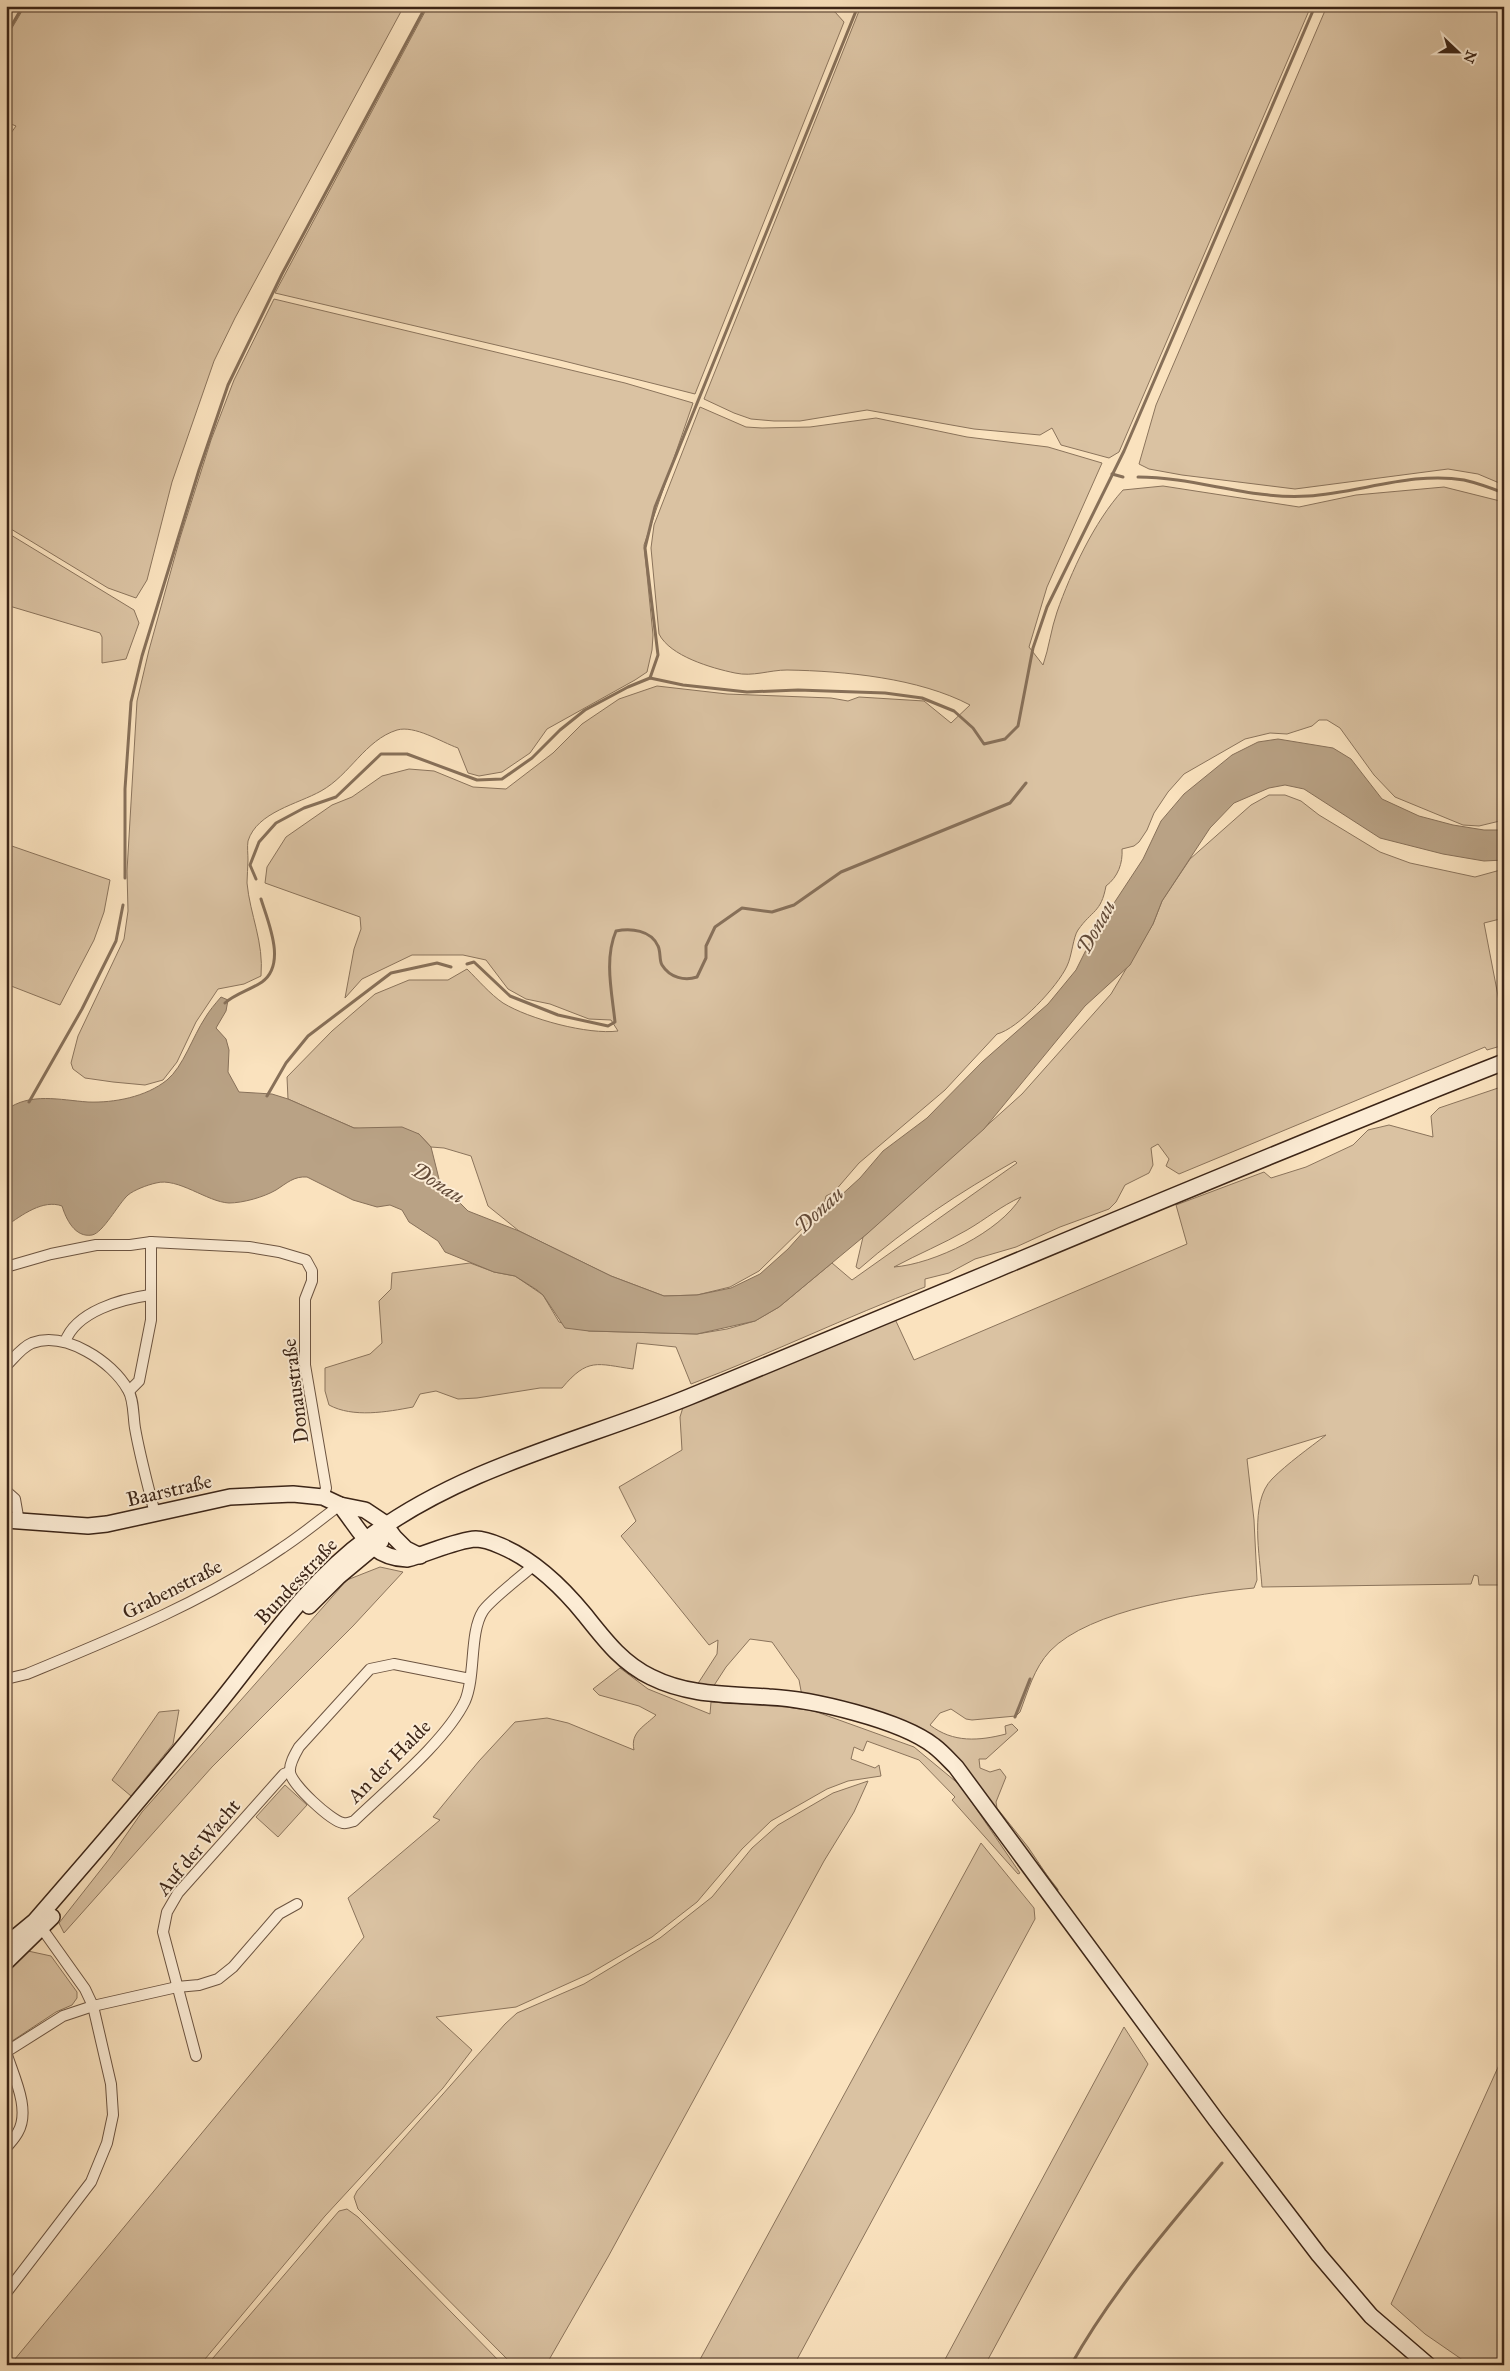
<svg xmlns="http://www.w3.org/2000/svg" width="1510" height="2371" font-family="'IM FELL Great Primer',serif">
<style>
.green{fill:#dac2a2;stroke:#8b745c;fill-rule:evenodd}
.water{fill:#b9a285;stroke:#877059}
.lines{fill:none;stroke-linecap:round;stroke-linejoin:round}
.stream{stroke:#877059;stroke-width:3}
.street-casing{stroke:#6c5441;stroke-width:12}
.secondary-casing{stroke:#3c2517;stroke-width:18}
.street{stroke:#fcecd5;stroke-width:10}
.secondary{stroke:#fcecd5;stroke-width:15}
.labels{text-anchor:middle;stroke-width:4;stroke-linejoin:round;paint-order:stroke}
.street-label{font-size:20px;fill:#3c2517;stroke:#fcecd5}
.water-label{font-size:21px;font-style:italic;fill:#624a38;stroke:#fcecd5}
</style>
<rect width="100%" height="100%" fill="#fae2be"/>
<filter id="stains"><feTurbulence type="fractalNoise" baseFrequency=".004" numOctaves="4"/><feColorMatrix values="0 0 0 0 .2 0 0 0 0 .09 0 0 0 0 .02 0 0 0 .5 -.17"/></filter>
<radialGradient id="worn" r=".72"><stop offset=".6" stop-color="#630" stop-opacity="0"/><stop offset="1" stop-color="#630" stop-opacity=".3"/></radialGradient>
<g class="green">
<path d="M25,6h379l-169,312 -21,43 -42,121 -25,98 -11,18 -28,-10 -102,-62v-386l10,-14 -10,-4v-84z"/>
<path d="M428,6h392l15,6 9,10 -149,372 -135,-34 -285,-67z"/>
<path d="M861,6h450l-192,446 -10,6 -48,-13 -9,-17 -12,7 -66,-6 -107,-19 -67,11h-26l-23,-2 -17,-6 -30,-14z"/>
<path d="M1327,6h177v479l-26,-11 -30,-5 -153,20 -113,-14 -33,-6 -10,-5 17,-59z"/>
<path d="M274,299l351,84 68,20 -49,142 9,90 -1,15 -5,22 -12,8 -88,49 -17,24 -28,19 -23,4 -11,-3 -10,-25c-17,-6 -43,-23 -61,-18 -32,10 -47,45 -76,61 -23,13 -64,21 -73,50 -1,6 0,13 0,19 0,8 -1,15 -1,23 3,32 17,59 14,93l-17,8 -26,5 -22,33 -19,40 -14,18 -18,5 -32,-3 -28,-4 -12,-9 -2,-6 7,-27 46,-97 4,-28 -1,-40 10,-170 12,-51 31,-112 31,-98 23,-60z"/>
<path d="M700,407l46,20 16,1 48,-1 66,-9 91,19 81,10 54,16 -55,124 -18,60 14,18c6,-17 8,-36 14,-53 14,-40 37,-90 66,-122l40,-4 136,21 57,-12 88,-8 60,15v318l-25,6 -16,-1 -68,-28 -21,-22 -34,-47 -13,-8h-8l-7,6 -25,8 -17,-1 -25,6 -61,35 -16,18 -14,21 -7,17 -8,12 -5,4 -12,3c1,14 -4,28 -16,37 -5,27 -14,24 -28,44 -5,7 -6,26 -11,36 -9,20 -49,63 -70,68l-52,56 -86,73 -25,29 -8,4 -2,9 -10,12 -55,54 -29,16 -33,8 -33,1 -53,-20 -92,-45 -31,-25 -17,-50 -27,-8 -13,-1 -12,-13 -65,-6 -66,-29 -1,-22 45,-46 43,-37 34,-14h39l19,-11c11,11 23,25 36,34 26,16 85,32 115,28l-7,-11 -22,-1 -39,-15 -24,-5 -18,-10 -22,-29 -23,-5h-51l-50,24 -17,19 9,-49 7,-20 -1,-12 -95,-34 2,-16 19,-30 46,-32 20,-8 30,-21 27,-7 25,2 39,16 33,2 47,-36 29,-29 37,-25 38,-13 70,8 104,4 17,3 11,-4 65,4 27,22 19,-18c-51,-27 -125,-34 -183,-35 -18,0 -34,7 -52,3 -24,-5 -65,-17 -76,-39l-8,-86 3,-23z"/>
<path d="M6,532l128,78 5,13 -13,36 -24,4v-26l-2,-4 -94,-28z"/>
<path d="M1269,795h16l16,6 18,14 61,37 30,11 65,14 29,-8v49l-20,5 15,78h5v44l-17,5 -2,-3 -306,127 -13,-8 3,-7 -11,-15 -7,4 2,17 -4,8 -24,12 -9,17 -7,7 -49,18 -44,20 -41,12 -26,14 -24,6v8c-79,30 -155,67 -234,97l-15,-37 -39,-4 -4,26c-36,-5 -45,-12 -71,19h-22l-63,10 -19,1 -22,-8 -16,3 -7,13c-26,5 -60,11 -84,-2l-4,-14v-23l45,-14 12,-11 -3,-42 12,-12 1,-16 78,-10 24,9 21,4 28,19 16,27 30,9 108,3 30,-5 28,-8 24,-14 53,-44 20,17 165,-117 -2,-2c-55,31 -108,66 -156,108l-3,-2 7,-30 159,-143 89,-100 42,-70 9,-23 28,-42 61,-54zM1021,1197c-21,35 -87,67 -127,70 24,-13 49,-23 73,-37 19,-11 34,-24 54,-33z"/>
<path d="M6,844l104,36 -6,32 -10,28 -34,65 -54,-21z"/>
<path d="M1504,1086v499h-25l-1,-9 -4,-1 -3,9 -209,3c-2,-30 -13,-85 10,-108 16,-16 36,-30 54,-44l-79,24 7,61 3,60 -3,8c-55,5 -165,22 -204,63 -16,17 -22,40 -30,61l-4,4 -44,4 -6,-1 -15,-10 -11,4 -10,12c23,18 49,16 76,9l-1,-8 7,-2 6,6 -32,29h-7l1,9 10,4 10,-3 6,8 -10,25 1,6 31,39 29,43 -9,-3 -111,-143 -135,-48 -3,-16 -27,-38 -22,-3 -24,28 -13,20 -16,-2 20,-31 1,-14 -9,5 -88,-109 15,-15 -17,-34 63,-37 -2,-33 4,-13 211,-85 19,41 273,-116 -11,-39 88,-33 7,6 35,-11 47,-22 15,-15 21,-5 44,12 -2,-21 8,-8z"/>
<path d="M380,1567l23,5 -50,54 -141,141 -148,166 -5,-10 51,-65 32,-46 205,-232z"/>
<path d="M620,1668l28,21 62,25 1,-12 75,5 28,4 100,36 46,38 60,88 -2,1 -66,-74 3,-3 -36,-37 -52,-19 -4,10 -9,-4 -3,12 24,9 4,-3 2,11 -33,5 -21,8 -56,32 -29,28 -45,53 -45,35 -63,37 -73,33 -80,10 36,33 -29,38 -118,128 -125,149h-190l354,-428 -16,-39 92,-78 -7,-3 46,-56 36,-39 32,-4 21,5 66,27c-4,-18 11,-24 22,-35l-17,-9 -40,-11 -6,-6z"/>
<path d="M179,1710l-6,34 -42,52 -19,-16 47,-68z"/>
<path d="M868,1781l-14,31 -30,49 -216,396 -62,108h-33l-155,-156 -4,-12 3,-6 148,-167 12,-11 67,-29 76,-46 52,-41 40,-49 26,-23 55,-32z"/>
<path d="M285,1785l22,20 -29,32 -22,-20z"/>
<path d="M981,1843l53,65 1,11 -241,446h-97z"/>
<path d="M28,1951l23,5 26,36v6l-5,7 -16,7 -50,33v-75z"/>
<path d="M1124,2027l24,37 -163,301h-43z"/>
<path d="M1504,2054v311h-34l-45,-31 -34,-30z"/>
<path d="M347,2209l11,8 145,148h-296l132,-154z"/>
</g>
<path class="water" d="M1278,739l55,9 18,11 31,40 37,17 34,9 31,5h20v30l-20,1 -41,-7 -63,-16 -76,-49 -19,-4 -16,3 -35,15 -24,25 -48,73 -9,23 -23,41 -45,41 -101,123 -116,104 -89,74 -24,14 -58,13 -108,-3 -24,-3 -22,-33 -6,-5 -22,-14 -21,-4 -49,-20 -7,-11 -29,-19 -7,-12 -12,-5 -13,2 -24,-7 -46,-23c-13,-1 -20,6 -31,13 -12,7 -33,13 -47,13 -22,-1 -51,-26 -73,-20 -9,2 -22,7 -28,12 -10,9 -25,38 -36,40 -17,3 -26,-16 -30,-29 -19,-7 -40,9 -56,20v-116c24,-18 54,-10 82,-8 26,1 58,-5 79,-22 16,-13 26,-44 38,-62 4,-7 10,-14 16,-21l7,3 -2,11 -10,17 10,11 3,11 -1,22 11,20 33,2 16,5 66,29 48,-1 17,7 12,13 9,36 28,28 51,20 92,45 53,20 33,-1 34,-7 29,-14 28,-25 26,-29 46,-42 23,-27 44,-33 55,-56 66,-58 28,-34 19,-38 48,-73 18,-38 23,-27 48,-39 26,-13z"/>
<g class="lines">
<g class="stream">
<path d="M6,35l17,-29"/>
<path d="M1112,474l11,3"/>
<path d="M1138,477c57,0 113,23 170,19 51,-3 105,-25 156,-16 13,3 27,8 40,13"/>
<path d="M650,678l8,-23 -13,-107 10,-41 203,-501"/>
<path d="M125,878v-89l6,-87 11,-46 57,-186 29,-85 54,-111 144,-268"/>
<path d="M256,879l-6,-14 9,-23 17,-19 28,-15 32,-11 45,-43h26l70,26 25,-1 30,-21 28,-28 25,-20 43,-23 22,-9 33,7 64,7 51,-2 87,3 37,5 32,13 19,17 11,16 21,-5 13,-13 15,-78 14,-41 77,-156 191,-445"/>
<path d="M467,964l7,-2 36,34 48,19 50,11 7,-4c-3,-29 -11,-63 1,-91 15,-3 35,-1 42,15 3,6 1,14 4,19 8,13 23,16 35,12l9,-19v-12l9,-19 27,-19 30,4 22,-7 47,-33 169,-69 16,-20"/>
<path d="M225,1003c10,-9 25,-13 37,-21 25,-18 6,-60 -1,-83"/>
<path d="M267,1096l19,-33 22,-27 83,-63 46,-10 14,4"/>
<path d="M29,1102l53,-93 34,-68 7,-36"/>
<path d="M1015,1717l15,-38"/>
<path d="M1036,1863l21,27"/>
<path d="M1071,2365c41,-73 97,-138 151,-202"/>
</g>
<defs>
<g id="street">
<path d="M6,1267l45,-13 45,-9h34l21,-3 98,5 30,5 27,8 6,11v10l-7,18v66l21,123 -3,9"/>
<path d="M65,1342c11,-31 57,-43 85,-47"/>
<path d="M6,1366c8,-8 16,-19 26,-23 33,-12 80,18 96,47 6,10 5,26 7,38 5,29 13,57 20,86"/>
<path d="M129,1391l10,-10 12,-61v-78"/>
<path d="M6,1491l9,8 4,23"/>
<path d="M6,1679l21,-5c87,-36 177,-72 255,-126 20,-13 39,-29 58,-43"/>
<path d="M470,1679l-76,-15 -24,5 -71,78c-4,7 -10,17 -9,25 1,12 41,49 53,51 3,1 8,-1 11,-2 33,-32 92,-80 111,-120 11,-25 4,-68 18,-90 7,-11 39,-35 51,-46"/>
<path d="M6,2052l57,-36 30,-10 84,-19 22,-2 19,-6 15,-12 46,-53 18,-10"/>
<path d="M196,2056l-33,-124 4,-20 11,-19 106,-119 5,-2"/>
<path d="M6,2148c4,-5 9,-10 12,-16 13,-23 -5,-57 -12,-80"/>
<path d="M6,2293l85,-111 16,-39 6,-28 -2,-31 -18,-78 -8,-17 -47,-66"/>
</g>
<g id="secondary">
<path d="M340,1505c21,26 30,53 67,54 20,-5 49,-19 69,-20 8,0 18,4 25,7 33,14 62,42 84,69 20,25 37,48 66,62 38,19 77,17 118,20 42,2 132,23 165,49 8,6 15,14 22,21l260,353 103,135 52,61 57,49"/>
<path d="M6,1520l82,6 19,-2 123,-27 63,-3 30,3 17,8 25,5 18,12 11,15 12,12 14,7"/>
<path d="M309,1606l30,-30 42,-35"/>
<path d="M6,1945l29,-24 26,-30c52,-60 104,-121 154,-183 49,-60 91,-125 154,-171 96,-71 212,-96 320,-140 272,-111 542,-228 815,-335"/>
<path d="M6,1962l46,-45"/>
</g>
</defs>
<use href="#street" class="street-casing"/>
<use href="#secondary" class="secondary-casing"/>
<use href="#street" class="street"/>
<use href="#secondary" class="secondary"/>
</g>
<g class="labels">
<g class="street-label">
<text transform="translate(295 1391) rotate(-97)" y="7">Donaustraße</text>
<text transform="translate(169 1490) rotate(-13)" y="7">Baarstraße</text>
<text transform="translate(296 1581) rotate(-47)" y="7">Bundesstraße</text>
<text transform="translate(172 1589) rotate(-27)" y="7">Grabenstraße</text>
<text transform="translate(389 1761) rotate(-45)" y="7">An der Halde</text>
<text transform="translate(198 1847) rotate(-50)" y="7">Auf der Wacht</text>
</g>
<g class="water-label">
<text transform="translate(1096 927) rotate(-61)" y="7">Donau</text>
<text transform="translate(438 1183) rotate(32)" y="7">Donau</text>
<text transform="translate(819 1210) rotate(-43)" y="7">Donau</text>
</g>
</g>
<rect width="1510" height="2371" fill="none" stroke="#fae2be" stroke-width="25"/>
<rect x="8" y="8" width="1495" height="2356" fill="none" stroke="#3c2517" stroke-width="2.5"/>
<rect x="12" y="12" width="1485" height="2346" fill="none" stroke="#3c2517"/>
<g transform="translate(1458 52) rotate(112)" stroke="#fcecd5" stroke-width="4" paint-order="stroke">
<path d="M0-4L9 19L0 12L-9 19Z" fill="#3c2517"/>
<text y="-8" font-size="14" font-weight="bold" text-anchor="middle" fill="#3c2517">N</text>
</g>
<rect width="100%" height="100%" filter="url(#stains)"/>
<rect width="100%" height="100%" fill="url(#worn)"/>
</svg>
